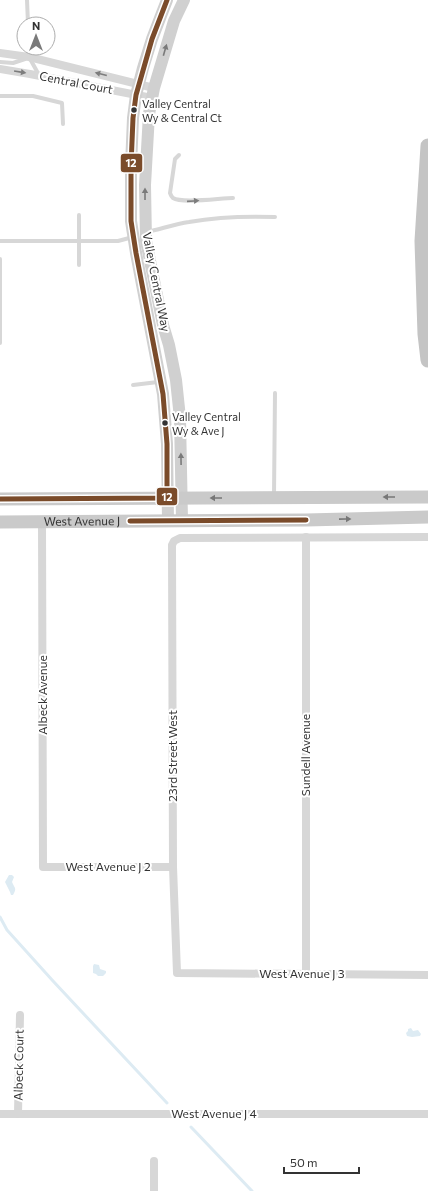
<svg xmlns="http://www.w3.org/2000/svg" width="428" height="1191" font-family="Commissioner,sans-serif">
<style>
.water{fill:#ddebf3}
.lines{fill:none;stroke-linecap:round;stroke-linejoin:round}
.stream{stroke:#ddebf3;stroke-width:3}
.lane{stroke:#d7d7d7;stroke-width:4}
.street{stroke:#d7d7d7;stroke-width:8}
.secondary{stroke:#d0d0d0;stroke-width:12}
.primary{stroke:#cacaca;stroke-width:13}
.highway{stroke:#c4c4c4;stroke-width:15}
.bus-1-casing{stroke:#fff;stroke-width:8}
.bus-1{stroke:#7a4b2a;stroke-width:5}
.oneway{fill:#7a7a7a}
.oneway2{fill:#7d7d7d}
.oneway3{fill:#777}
.bus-dot{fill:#333;stroke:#fff;stroke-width:1.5}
.labels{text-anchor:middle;stroke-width:4;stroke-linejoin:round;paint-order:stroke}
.bus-label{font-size:11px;fill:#333;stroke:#fff;text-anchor:start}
.street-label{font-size:12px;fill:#333;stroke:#fff}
.line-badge{stroke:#fff;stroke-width:1.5}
.badge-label{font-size:11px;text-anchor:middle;font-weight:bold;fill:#fff}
</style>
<rect width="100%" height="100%" fill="#fff"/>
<g class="water">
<path d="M9,875h3l2,2 -2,5c3,7 5,6 1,13h-2l-1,-3 -5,-10z"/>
<path d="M94,964l5,1 1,4 6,2v2l-3,3h-5l-2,-2 -3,-1v-7z"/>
<path d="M411,1028l2,3 5,-1 3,4 -1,2 -8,1 -5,-1 -1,-3 2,-2v-2z"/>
</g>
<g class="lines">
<g class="stream">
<path d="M0,917l7,13 46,51 114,122"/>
<path d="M191,1127l61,64"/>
</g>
<g class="lane">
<path d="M27,0l1,24"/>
<path d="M29,48v9l10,18"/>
<path d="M0,62l13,1 12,-4"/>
<path d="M0,96h33l29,7 1,21"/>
<path d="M179,155l-4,4 -5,34c1,3 1,3 3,5 9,6 48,0 60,0"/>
<path d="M79,215v50"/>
<path d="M147,232c14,-3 28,-8 42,-10 28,-5 58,-6 86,-5"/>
<path d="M0,241h118l15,-4"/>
<path d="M0,259v84"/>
<path d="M133,385l25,-3"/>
<path d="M274,495l1,-102"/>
</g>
<g class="street">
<path d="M0,53l29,4 125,31"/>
<path d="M0,69l30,5 122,24"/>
<path d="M42,522l1,345h130"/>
<path d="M428,537l-248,1 -6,3 -2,4 1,322 4,106 251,2"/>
<path d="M306,974v-437"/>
<path d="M0,1114h428"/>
<path d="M18,1114l2,-99"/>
<path d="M154,1191v-30"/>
</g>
<g class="secondary">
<path d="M167,0l-15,39 -9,29 -7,27 -3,23 -2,48v55l5,32 27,141 4,50 1,77"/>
<path d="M182,520l-2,-102 -4,-38 -7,-35 -6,-20 -17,-84 -1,-56 4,-71 5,-26 20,-67 10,-21"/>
</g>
<g class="primary">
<path d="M0,499l428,-2"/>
<path id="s1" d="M0,522l306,-2 122,-3"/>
</g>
<path class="highway" d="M428,146l-6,95 3,93 3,26"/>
<defs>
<g id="bus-1">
<path d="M0,499l167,-1v-54l-4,-50 -27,-141 -5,-32v-55l2,-48 3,-23 16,-56 15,-39"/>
<path d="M130,521l176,-1"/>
</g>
</defs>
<use href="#bus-1" class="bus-1-casing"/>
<use href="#bus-1" class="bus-1"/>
</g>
<defs><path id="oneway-solid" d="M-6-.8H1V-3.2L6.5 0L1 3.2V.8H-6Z"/></defs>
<g class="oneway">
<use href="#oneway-solid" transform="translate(165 50) rotate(-74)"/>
<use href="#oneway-solid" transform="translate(145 194) rotate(-90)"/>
<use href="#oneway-solid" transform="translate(181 459) rotate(-91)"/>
</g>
<g class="oneway2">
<use href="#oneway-solid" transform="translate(20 72) rotate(9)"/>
<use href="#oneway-solid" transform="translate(101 74) rotate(-166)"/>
<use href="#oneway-solid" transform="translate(193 201) rotate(-4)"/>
</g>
<g class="oneway3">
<use href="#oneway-solid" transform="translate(389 497) rotate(180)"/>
<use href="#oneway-solid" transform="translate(216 498) rotate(180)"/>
<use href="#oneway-solid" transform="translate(345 519) rotate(-1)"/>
</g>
<g class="bus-dot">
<circle cx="134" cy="110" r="3.5"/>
<circle cx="165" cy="423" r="3.5"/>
</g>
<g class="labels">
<g class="bus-label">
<text x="142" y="108">Valley Central<tspan x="142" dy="14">Wy &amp; Central Ct</tspan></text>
<text x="172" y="421">Valley Central<tspan x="172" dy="14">Wy &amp; Ave J</tspan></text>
</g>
<g class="street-label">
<text transform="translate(76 83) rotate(11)" y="4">Central Court</text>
<text transform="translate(156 282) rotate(79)" y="4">Valley Central Way</text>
<text dy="4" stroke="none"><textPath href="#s1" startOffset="82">West Avenue J</textPath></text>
<text transform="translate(43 695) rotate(-90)" y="4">Albeck Avenue</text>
<text transform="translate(306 755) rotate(-90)" y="4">Sundell Avenue</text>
<text transform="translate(173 756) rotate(-90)" y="4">23rd Street West</text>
<text x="108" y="871">West Avenue J 2</text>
<text x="302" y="978">West Avenue J 3</text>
<text transform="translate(19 1065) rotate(-89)" y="4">Albeck Court</text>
<text x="214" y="1118">West Avenue J 4</text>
</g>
</g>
<g class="line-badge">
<rect x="120" y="153" width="23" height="20" rx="4" fill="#7a4b2a"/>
<rect x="156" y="487" width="22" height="19" rx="4" fill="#7a4b2a"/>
</g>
<g class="badge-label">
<text x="131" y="167">12</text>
<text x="167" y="501">12</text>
</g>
<g transform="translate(36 36)"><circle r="19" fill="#ffffff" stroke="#adadad"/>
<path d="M0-3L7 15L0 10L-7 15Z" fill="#7a7a7a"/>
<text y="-6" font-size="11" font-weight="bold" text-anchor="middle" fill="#333333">N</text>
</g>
<path d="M284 1167v6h75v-6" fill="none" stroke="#333333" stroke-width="2"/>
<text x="290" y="1167" font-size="12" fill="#333333" stroke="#ffffff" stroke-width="3" paint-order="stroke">50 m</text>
</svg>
